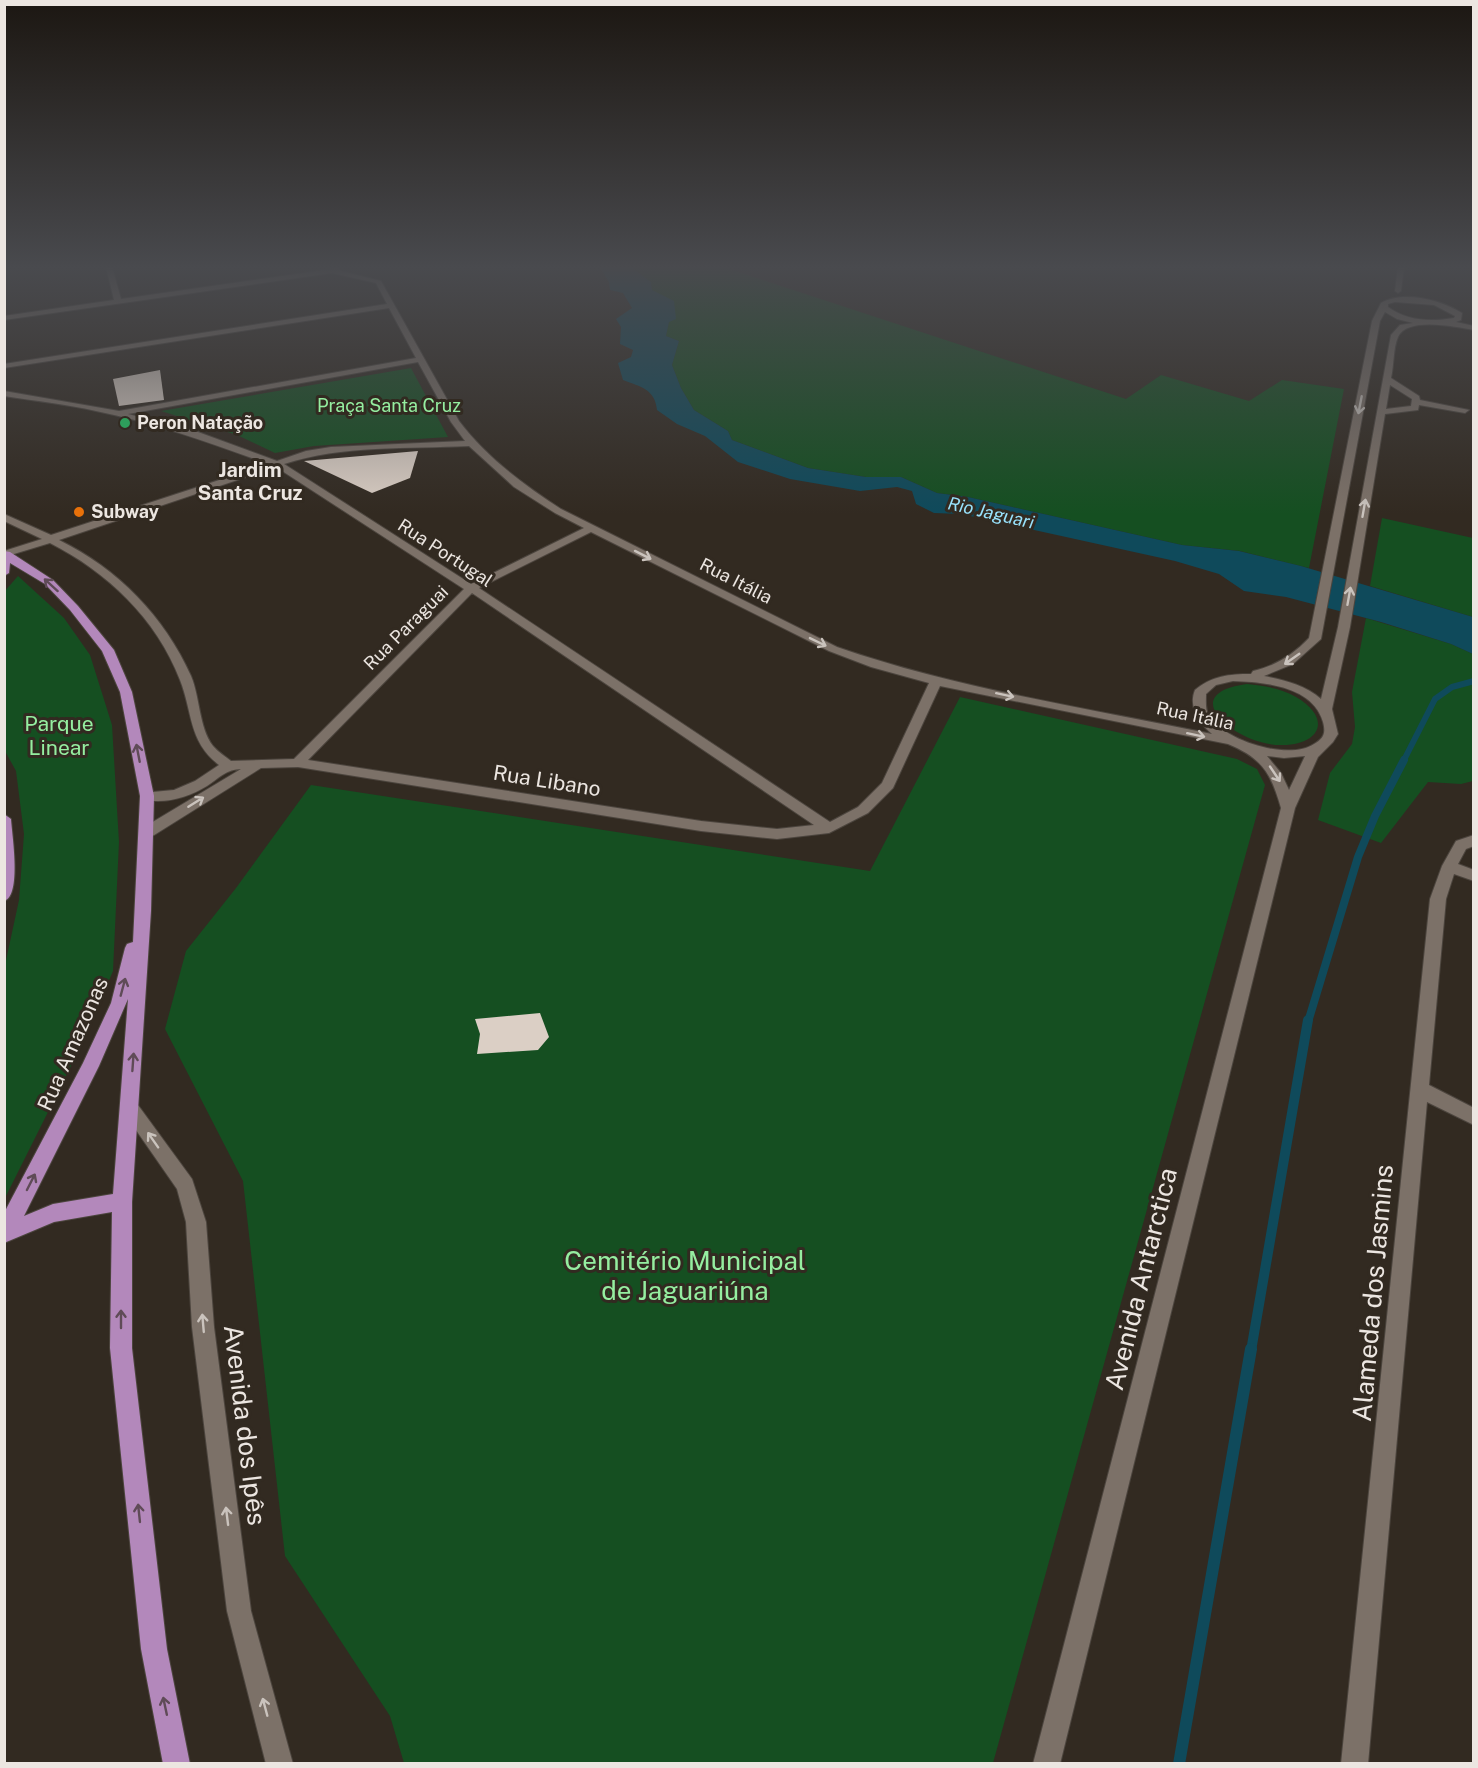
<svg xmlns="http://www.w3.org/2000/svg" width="1478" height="1768" font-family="'Public Sans',sans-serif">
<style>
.green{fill:#154f21}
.water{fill:#0f4a5b}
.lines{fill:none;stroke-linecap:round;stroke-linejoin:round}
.stream-far3{stroke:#0f4a5b;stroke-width:6}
.stream-far2{stroke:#0f4a5b;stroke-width:8}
.stream-far1{stroke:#0f4a5b;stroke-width:10}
.stream{stroke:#0f4a5b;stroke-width:12}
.building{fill:#dbcfc5}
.minor-casing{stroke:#4c453e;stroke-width:2}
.major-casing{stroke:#4c453e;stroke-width:2}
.minor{fill:#7c7168;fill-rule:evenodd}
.major{fill:#b388bb;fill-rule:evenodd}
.oneway{stroke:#cac3bd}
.oneway2{stroke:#5f4b57}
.leisure-dot{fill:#2e9e5b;stroke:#322a21;stroke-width:2}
.food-dot{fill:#e8710a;stroke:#322a21;stroke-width:2}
.labels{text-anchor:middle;stroke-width:6;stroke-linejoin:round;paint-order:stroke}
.far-park-label{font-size:18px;fill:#95eea0;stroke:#322a21}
.far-poi-label{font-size:18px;font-weight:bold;fill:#ece6e1;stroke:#322a21;text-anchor:start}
.far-water-label{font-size:18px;font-style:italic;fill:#98e2fc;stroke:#322a21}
.far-street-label{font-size:18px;fill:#ece6e1;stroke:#322a21}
.far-quarter-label{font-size:20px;font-weight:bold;fill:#ece6e1;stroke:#322a21}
.park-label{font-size:21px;fill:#95eea0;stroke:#322a21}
.street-label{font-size:21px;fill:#ece6e1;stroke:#322a21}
.near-park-label{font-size:26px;fill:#95eea0;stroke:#322a21}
.near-street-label{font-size:26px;fill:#ece6e1;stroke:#322a21}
</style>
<rect width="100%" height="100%" fill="#322a21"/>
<g class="green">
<path d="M631,267h92l403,132 35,-24 88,26 33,-21 62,9 -35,179 -69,-17 -58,-6 -214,-48 -31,-4 -36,-16h-35l-58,-9 -76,-28 -4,-9 -34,-21 -13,-22 -9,-23 7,-24 -13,-5 3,-15 -17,-31 -1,-8z"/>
<path d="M411,368l37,69 -134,9 -39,7 -38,-18 -76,-24z"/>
<path d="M1382,518l91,20v79l-103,-31z"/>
<path d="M18,576l46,42 26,37 22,70 7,117 -6,129 -30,71 -78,156v-233l14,-65 5,-66 -8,-63 -11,-20 -1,-159z"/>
<path d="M1366,618l85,26 22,10v127l-12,3 -33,-2 -47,61 -63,-23 12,-47 22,-29 3,-17 -3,-35z"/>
<path d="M1247,684c17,2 34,4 49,13 36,21 25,47 -13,48 -43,2 -112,-51 -36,-61z"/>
<path d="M960,697l277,62 20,10 8,16 -272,978h-589l-14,-47 -105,-160 -42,-375 -78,-152 21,-78 50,-63 75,-103 559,86z"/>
</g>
<path class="water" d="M600,267h31l20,15 1,8 22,11 2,18 -7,3 -3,14 13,5 -7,24 9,23 13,22 34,21 4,9 76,28 58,9h35l36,16 31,4 214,48 57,6 62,15 172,51v37l-22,-10 -70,-22 -95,-25 -42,-6 -25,-17 -44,-13 -214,-47 -27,-1 -18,-9 -4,-13 -15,-4 -37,4 -70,-12 -52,-17 -33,-26 -28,-12 -20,-14c-2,-21 -16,-23 -34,-30l-5,-17 13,-6 2,-7 -13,-6 1,-17 -5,-8 16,-11 -9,-15 -13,-3 -1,-8z"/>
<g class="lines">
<path class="stream-far3" d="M1403,762l32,-63 17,-12 22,-6"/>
<path class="stream-far2" d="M1308,1022l50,-165 17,-41 29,-56"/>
<path class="stream-far1" d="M1251,1351l57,-331"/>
<path class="stream" d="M1179,1764l72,-415"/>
</g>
<g class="building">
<path d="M160,370l4,30 -45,6 -6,-27z"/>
<path d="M418,451l-8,27 -38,15 -68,-32z"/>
<path d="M540,1013l9,24 -11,13 -61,4 3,-20 -5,-15z"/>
</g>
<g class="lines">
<defs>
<g id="minor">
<path d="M106,267h6l9,32 218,-31 2,3 40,10 78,140c28,37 64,63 102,88l276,138c121,42 250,61 375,87 -13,-11 -24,-27 -17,-44 17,-14 34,-16 56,-16l2,-3c22,-5 40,-16 56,-33l63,-317 9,-18c22,-13 61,-3 81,10l-1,7 -5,2 18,4v4c-17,-3 -67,-14 -76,7 -5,11 -4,29 -7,41l28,18 1,4 49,10 -4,3 -46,-8 -1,5 -33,4 -35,213 -18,82 6,25 -5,8 -15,15 -23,51 -235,956h-27l248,-956c-10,-35 -19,-50 -53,-64l-288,-58 -47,102 -25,25 -39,20 -52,6 -76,-8 -403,-64 -37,1 -110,69h-10l-2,-4 2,-4 100,-60c-14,0 -22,9 -34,17 -18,11 -43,19 -65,13l-2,-3 2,-3 32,-3 21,-9 24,-16c-31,-24 -26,-52 -39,-85 -24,-62 -73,-108 -130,-137l-46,14v-6l38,-12 -38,-18v-7l47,21 217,-71c-57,-21 -113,-41 -172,-53 -30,-7 -61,-10 -92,-15v-5l115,20 297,-53 -27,-50 -385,60v-4l383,-60 -11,-21 -44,-10 -328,47v-4l110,-16zM1395,302l39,3 21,11 -1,2c-23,4 -47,3 -66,-11v-3zM1385,312l12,7 16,4 -13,2 -9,10 -53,292 -17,72c-16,-14 -37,-19 -57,-23l29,-12 28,-25 59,-318zM418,362l33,60 14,19 -134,6 -25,4 -29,10 -79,-29 -70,-18zM1390,385l22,14 -1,7 -25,3zM469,446l45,41 41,26 29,15 -113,56 -187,-120c58,-19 124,-15 185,-18zM276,467l188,122 -170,170 -63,2c-6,-5 -13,-9 -18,-15 -14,-18 -13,-49 -22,-70 -27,-60 -73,-107 -132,-136zM591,532l238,119 42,16 58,16 -47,100 -24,24 -28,15 -351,-234zM472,593l342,232 -37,4 -76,-8 -393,-61zM1233,681c31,1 80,5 90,41 3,11 1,16 -9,22 -25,17 -89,-3 -105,-28 -4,-6 -3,-14 -3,-22l10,-9zM1267,756l17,2 21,-2 -16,34 -8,-17z"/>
<path d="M1398,267h6l-3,24 -3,2 -3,-2z"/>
<path d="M1474,835v11l-8,3 -8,15 16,6v11l-20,-7 -8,25 -17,186 45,23v17l-47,-23 -59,662h-27l89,-865 12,-33 14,-25z"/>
<path d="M129,1099l6,2 57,78 14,43 8,105 37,284 42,153h-27l-39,-153 -35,-284 -6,-105 -9,-33 -57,-82 3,-6z"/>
</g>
<g id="major">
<path d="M4,551l6,1 43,28 25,26 36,44 18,42 22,104 -3,115 -19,291v146l35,301 23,115h-27l-22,-115 -31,-301 2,-136 -58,10 -50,21v-30l79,-150 28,-60 14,-55 2,-4 6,-2 7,-146 -20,-104 -18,-41 -32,-41 -25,-26 -35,-21 -1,10 -5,3zM128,999l-15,195 -60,10 -29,12 75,-150z"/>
<path d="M4,814l7,5c1,16 11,77 -7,82z"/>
</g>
</defs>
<use href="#minor" class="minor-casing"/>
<use href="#major" class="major-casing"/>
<use href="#minor" class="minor"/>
<use href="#major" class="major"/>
</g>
<defs><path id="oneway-shaft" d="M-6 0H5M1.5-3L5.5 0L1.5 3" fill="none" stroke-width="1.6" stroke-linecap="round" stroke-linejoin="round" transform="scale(1.5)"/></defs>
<g class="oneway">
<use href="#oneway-shaft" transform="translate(1360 405) rotate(101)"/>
<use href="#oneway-shaft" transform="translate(1364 508) rotate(-80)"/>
<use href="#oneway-shaft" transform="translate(643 555) rotate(27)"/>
<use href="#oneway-shaft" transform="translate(1349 596) rotate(-80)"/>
<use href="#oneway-shaft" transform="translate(818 642) rotate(26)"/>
<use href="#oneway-shaft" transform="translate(1292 659) rotate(145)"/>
<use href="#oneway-shaft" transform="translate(1005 695) rotate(12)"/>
<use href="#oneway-shaft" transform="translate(1196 735) rotate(12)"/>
<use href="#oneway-shaft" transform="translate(1275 774) rotate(56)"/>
<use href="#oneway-shaft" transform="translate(196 802) rotate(-32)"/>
<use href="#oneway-shaft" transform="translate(153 1140) rotate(-125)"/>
<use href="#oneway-shaft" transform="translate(203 1323) rotate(-95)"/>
<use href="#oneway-shaft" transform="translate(227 1516) rotate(-97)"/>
<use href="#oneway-shaft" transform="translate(265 1707) rotate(-105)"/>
</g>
<g class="oneway2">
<use href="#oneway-shaft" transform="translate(51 585) rotate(-138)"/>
<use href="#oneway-shaft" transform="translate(138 753) rotate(-101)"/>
<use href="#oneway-shaft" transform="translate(123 987) rotate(-75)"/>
<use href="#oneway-shaft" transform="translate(133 1062) rotate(-86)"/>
<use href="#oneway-shaft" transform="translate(31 1182) rotate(-63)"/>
<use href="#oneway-shaft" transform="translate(121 1319) rotate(-90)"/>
<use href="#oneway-shaft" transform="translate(139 1513) rotate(-96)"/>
<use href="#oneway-shaft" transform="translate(165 1706) rotate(-102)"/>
</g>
<linearGradient id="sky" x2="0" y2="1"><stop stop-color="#1c1712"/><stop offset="0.52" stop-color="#494a4e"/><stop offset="1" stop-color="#494a4e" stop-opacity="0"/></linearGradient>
<rect width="1478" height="514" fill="url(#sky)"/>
<circle class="leisure-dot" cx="125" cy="423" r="6"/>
<circle class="food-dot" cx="79" cy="512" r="6"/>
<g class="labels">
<g class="far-park-label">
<text x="389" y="412">Praça Santa Cruz</text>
</g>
<g class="far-poi-label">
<text x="137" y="429">Peron Natação</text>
<text x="91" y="518">Subway</text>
</g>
<g class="far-water-label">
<text transform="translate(991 513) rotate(13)" y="6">Rio Jaguari</text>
</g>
<g class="far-street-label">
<text transform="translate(445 553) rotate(33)" y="6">Rua Portugal</text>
<text transform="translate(736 581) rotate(27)" y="6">Rua Itália</text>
<text transform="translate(406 628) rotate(-45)" y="6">Rua Paraguai</text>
<text transform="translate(1195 716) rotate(12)" y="6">Rua Itália</text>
</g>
<g class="far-quarter-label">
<text x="250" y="477">Jardim<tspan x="250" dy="23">Santa Cruz</tspan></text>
</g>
<g class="park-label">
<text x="59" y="731">Parque<tspan x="59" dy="24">Linear</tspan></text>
</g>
<g class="street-label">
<text transform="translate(547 781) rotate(9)" y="7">Rua Libano</text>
<text transform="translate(73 1044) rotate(-66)" y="7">Rua Amazonas</text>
</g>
<g class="near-park-label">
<text x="685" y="1270">Cemitério Municipal<tspan x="685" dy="30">de Jaguariúna</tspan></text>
</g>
<g class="near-street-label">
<text transform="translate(1141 1279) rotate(-76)" y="9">Avenida Antarctica</text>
<text transform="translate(1373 1293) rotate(-85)" y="9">Alameda dos Jasmins</text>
<text transform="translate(245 1425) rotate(83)" y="9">Avenida dos Ipês</text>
</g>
</g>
<rect width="1478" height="1768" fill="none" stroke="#ece6e1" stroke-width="12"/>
</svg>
